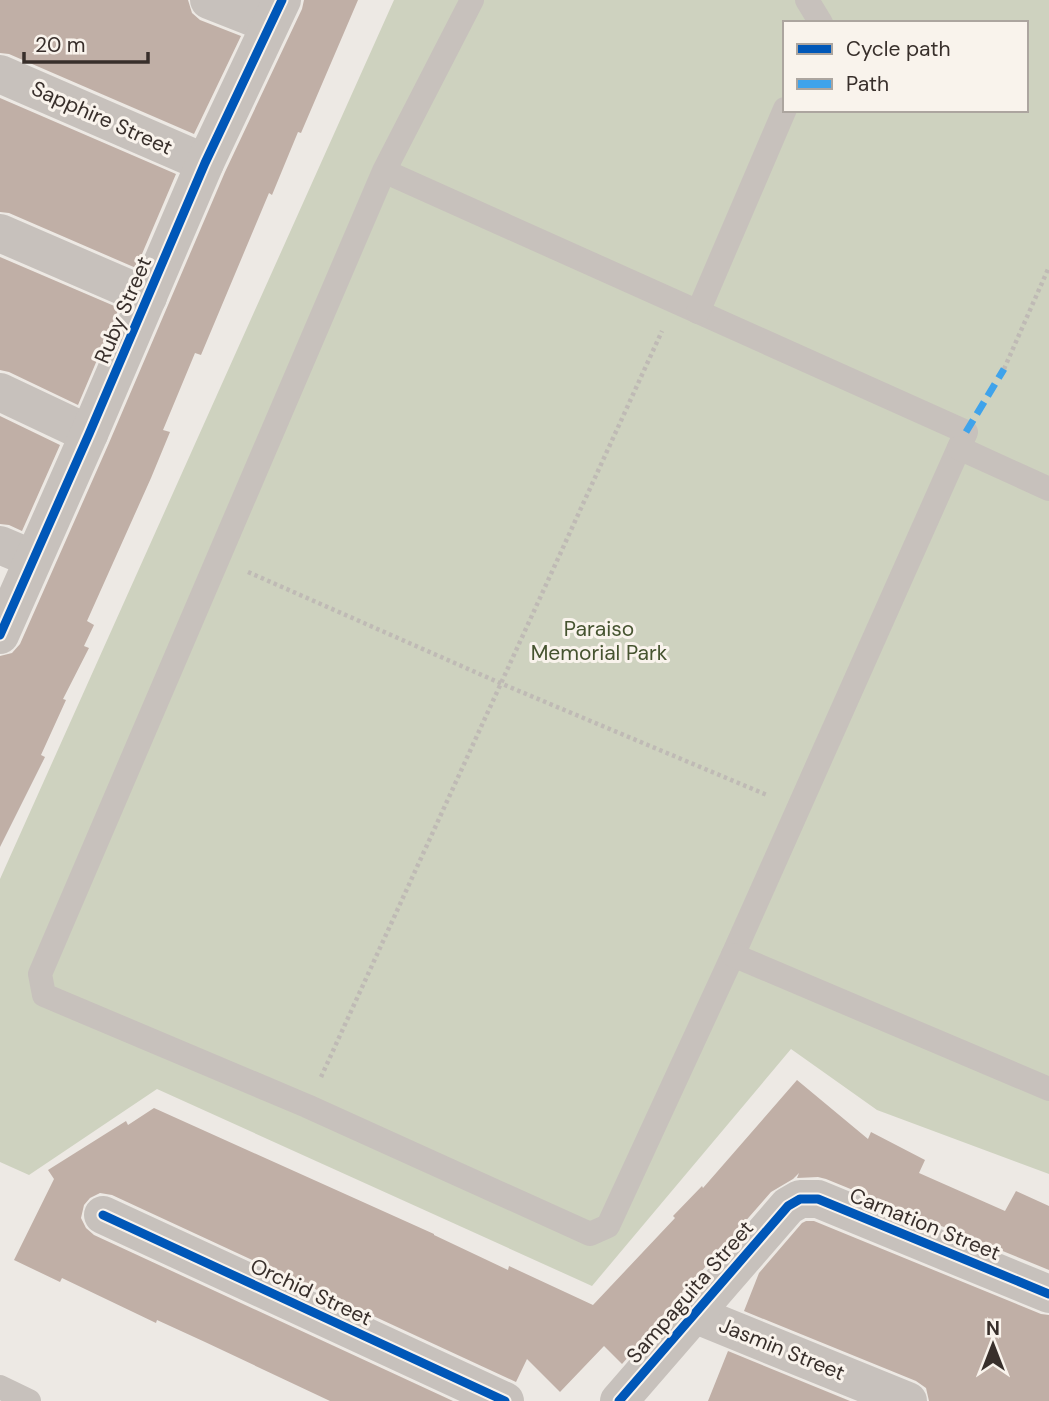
<svg xmlns="http://www.w3.org/2000/svg" width="1049" height="1401" font-family="'DM Sans',sans-serif">
<style>
.green{fill:#ced2bf;fill-rule:evenodd}
.building{fill:#c0afa6}
.lines{fill:none;stroke-linecap:round;stroke-linejoin:round}
.path{stroke:#bfbab5;stroke-width:4.5;stroke-dasharray:3.5 3.5;stroke-linecap:butt}
.lane{stroke:#c7c1bc;stroke-width:24}
.street{stroke:#c7c1bc;stroke-width:38}
.quiet{stroke:#3fa3eb;stroke-width:7;stroke-dasharray:14 7;stroke-linecap:butt}
.cycleway-casing{stroke:#f9f3ec;stroke-width:13}
.cycleway{stroke:#0057b8;stroke-width:9}
.labels{text-anchor:middle;stroke-width:6;stroke-linejoin:round;paint-order:stroke}
.street-label{font-size:21px;fill:#382f2b;stroke:#f9f3ec}
.park-label{font-size:21px;fill:#465430;stroke:#f9f3ec}
</style>
<rect width="100%" height="100%" fill="#ede9e4"/>
<path class="green" d="M394,0h655v1174l-172,-64 -86,-61 -199,237 -435,-197 -128,86 -29,-13v-283zM785,23h241v87h-241z"/>
<g class="building">
<path d="M0,0h188l4,13 8,7 41,16 -47,98 -185,-80 -9,-1z"/>
<path d="M304,0h54l-57,133 -3,-1 -26,63 -3,-2 -68,162 -6,-2 -32,77 7,2 -19,46 -64,143 7,4 -10,21 5,2 -26,51 3,1 -25,55 4,2 -45,90v-191l12,-3 8,-9 89,-201 116,-271 77,-163z"/>
<path d="M0,98l176,76 -40,94 -127,-55 -9,-1z"/>
<path d="M0,257l119,51 -41,97 -69,-33 -9,-2z"/>
<path d="M0,416l60,29 -38,86 -13,-6 -9,-1z"/>
<path d="M797,1080l71,59 3,-7 54,28 -6,13 86,38 11,-20 33,15v64l-223,-91 -8,-2 -21,1 2,-5 -6,6 -22,13 -122,139 1,1 -28,32 -18,-18 -44,46 -33,-33 -11,23 -404,-187 -12,-2 -10,5 -6,7 -3,13 5,10 8,7 359,166h-123l-125,-59 -48,-22 -1,3 -94,-45 -2,4 -46,-22 40,-81 -6,-9 78,-49 2,4 26,-17 280,126v1l74,35 1,-4 84,39 82,-87 -2,-2 29,-30 1,2z"/>
<path d="M806,1221h8l227,93 8,1v86h-120l-3,-13 -10,-7 -172,-70 15,-38 43,-50z"/>
<path d="M728,1351l122,50h-142z"/>
</g>
<g class="lines">
<g class="path">
<path d="M1004,369l45,-102"/>
<path d="M248,572l252,111 267,112"/>
<path d="M321,1077l341,-746"/>
</g>
<g class="lane">
<path d="M807,0l14,23"/>
<path d="M384,171l582,261 -233,523 -125,271 -18,8 -283,-128 -263,-111 -4,-21 344,-803 88,-171"/>
<path d="M698,312l87,-203"/>
<path d="M959,448l90,41"/>
<path d="M733,955l316,134"/>
<path d="M0,1387l29,14"/>
</g>
<g class="street">
<path d="M209,0l61,24"/>
<path d="M0,74l205,89"/>
<path d="M0,233l148,64"/>
<path d="M0,392l89,42"/>
<path d="M0,545l33,14"/>
<path d="M0,635l89,-201 116,-271 77,-163"/>
<path d="M103,1215l402,186"/>
<path d="M694,1314l214,87"/>
<path d="M619,1401l169,-195 12,-7h18l231,95"/>
</g>
<path class="quiet" d="M966,432l38,-63"/>
<defs>
<g id="cycleway">
<path d="M0,635l89,-201 116,-271 77,-163"/>
<path d="M103,1215l402,186"/>
<path d="M619,1401l169,-195 12,-7h18l231,95"/>
</g>
</defs>
<use href="#cycleway" class="cycleway-casing"/>
<use href="#cycleway" class="cycleway"/>
</g>
<g class="labels">
<g class="street-label">
<text transform="translate(102 118) rotate(24)" y="7">Sapphire Street</text>
<text transform="translate(123 310) rotate(-67)" y="7">Ruby Street</text>
<text transform="translate(925 1224) rotate(22)" y="7">Carnation Street</text>
<text transform="translate(311 1292) rotate(25)" y="7">Orchid Street</text>
<text transform="translate(690 1292) rotate(-49)" y="7">Sampaguita Street</text>
<text transform="translate(782 1349) rotate(22)" y="7">Jasmin Street</text>
</g>
<g class="park-label">
<text x="599" y="636">Paraiso<tspan x="599" dy="24">Memorial Park</tspan></text>
</g>
</g>
<rect x="783" y="21" width="245" height="91" fill="#f9f3ec" stroke="#aca59f" stroke-width="2"/>
<rect x="797" y="44" width="35" height="10" fill="#0057b8" stroke="#aca59f" stroke-width="2"/>
<text x="846" y="56" font-size="21" fill="#382f2b">Cycle path</text>
<rect x="797" y="79" width="35" height="10" fill="#3fa3eb" stroke="#aca59f" stroke-width="2"/>
<text x="846" y="91" font-size="21" fill="#382f2b">Path</text>
<g transform="translate(993 1345)" stroke="#f9f3ec" stroke-width="5" paint-order="stroke">
<path d="M0-5L12 26L0 18L-12 26Z" fill="#382f2b"/>
<text y="-10" font-size="19" font-weight="bold" text-anchor="middle" fill="#382f2b">N</text>
</g>
<path d="M24 52v10h124v-10" fill="none" stroke="#382f2b" stroke-width="3.5"/>
<text x="35" y="52" font-size="21" fill="#382f2b" stroke="#f9f3ec" stroke-width="5" paint-order="stroke">20 m</text>
</svg>
